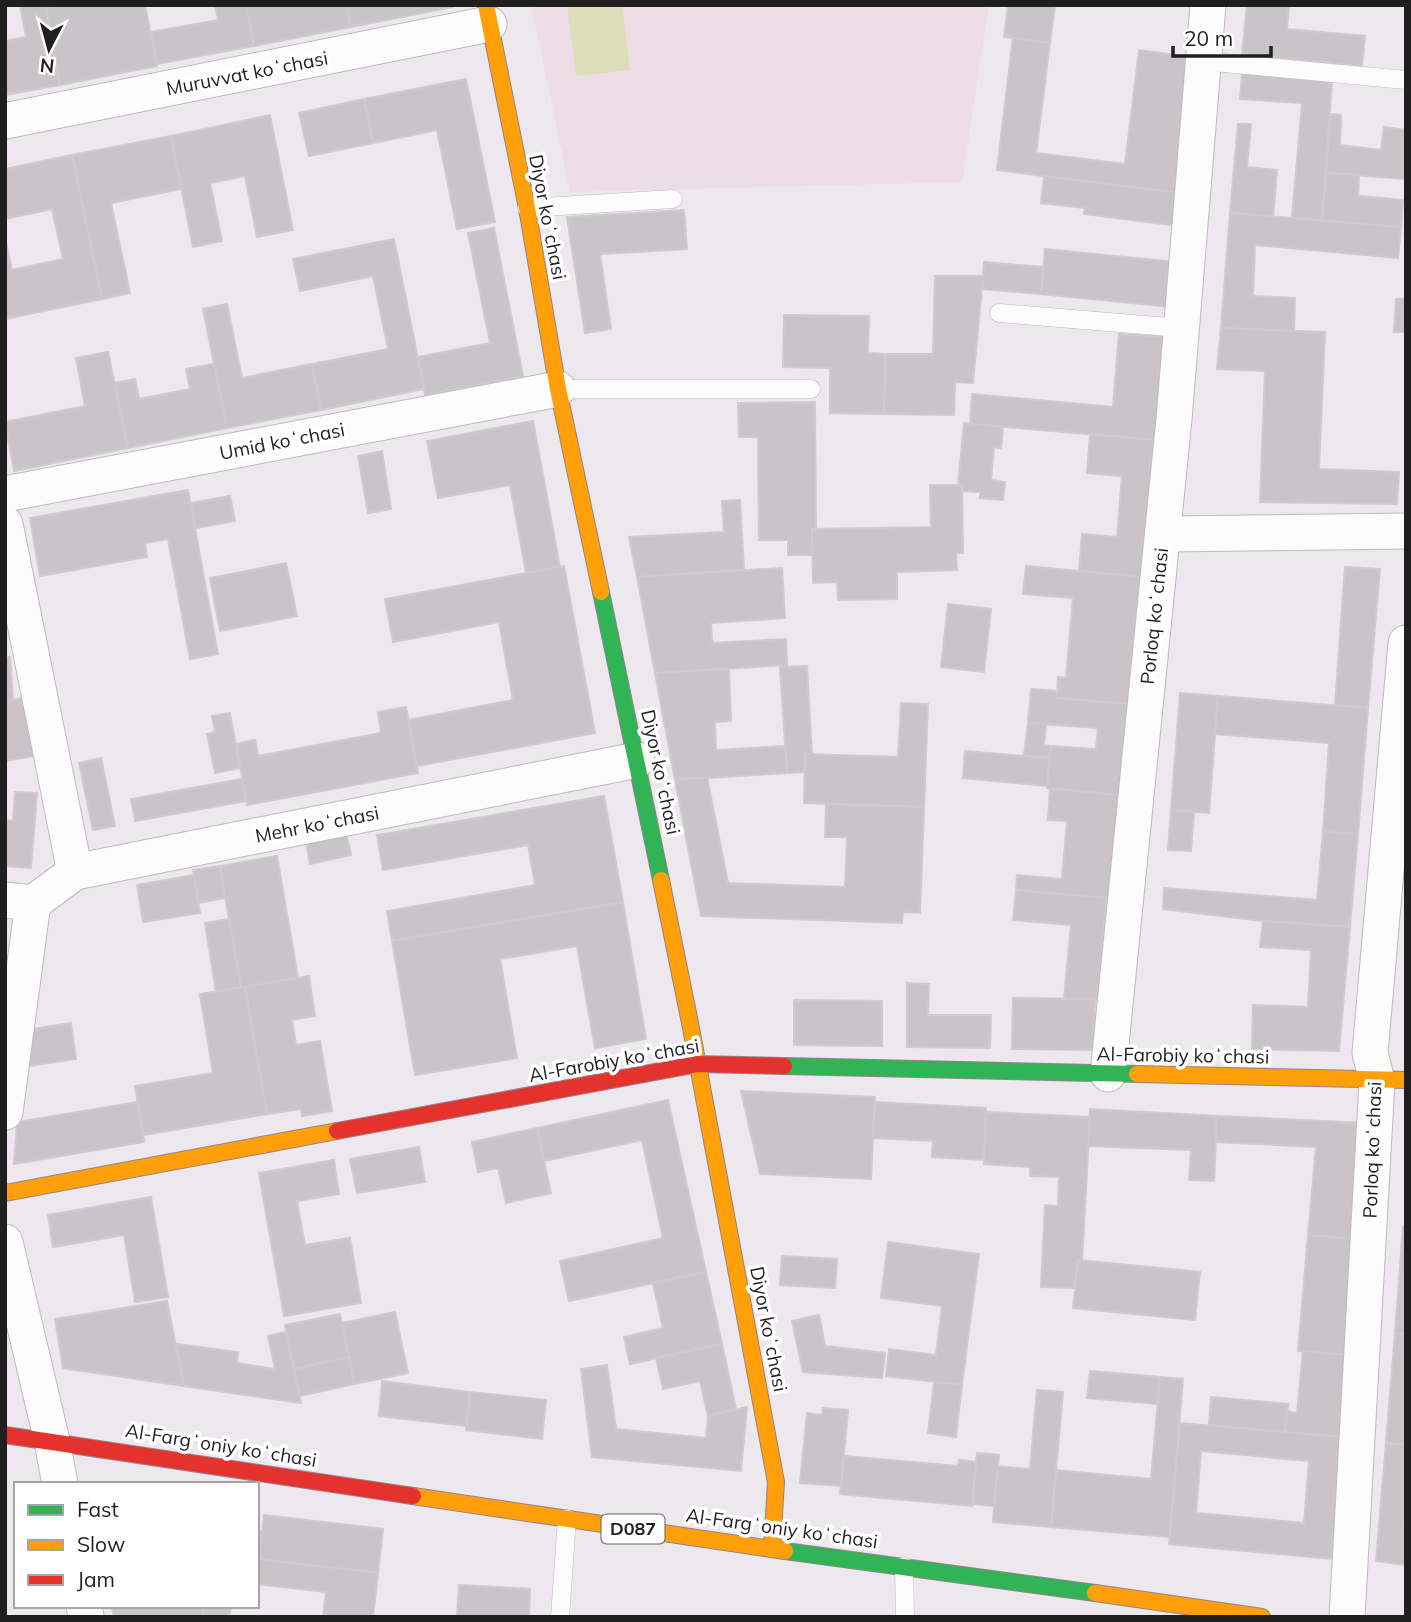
<svg xmlns="http://www.w3.org/2000/svg" width="1411" height="1622" font-family="Mulish,sans-serif">
<style>
.education{fill:#ecdde7}
.pitch{fill:#dddeb8}
.building{fill:#c8c4c8;stroke:#cfcad0;stroke-width:2;fill-rule:evenodd}
.lines{fill:none;stroke-linecap:round;stroke-linejoin:round}
.lane-casing{stroke:#bdbbbd;stroke-width:19}
.street-casing{stroke:#bdbbbd;stroke-width:37}
.fast-casing{stroke:#96828c;stroke-width:18}
.slow-casing{stroke:#96828c;stroke-width:18}
.jam-casing{stroke:#96828c;stroke-width:18}
.lane{stroke:#fcfcfc;stroke-width:18}
.street{stroke:#fcfcfc;stroke-width:35}
.fast{stroke:#30b455;stroke-width:16}
.slow{stroke:#ff9f0a;stroke-width:16}
.jam{stroke:#e5322d;stroke-width:16}
.labels{text-anchor:middle;stroke-width:7;stroke-linejoin:round;paint-order:stroke}
.shield{fill:#fff;stroke:#626262;stroke-width:2}
.shield-label{font-size:18px;font-weight:bold;fill:#1f1f1f}
.street-label{font-size:19px;fill:#1f1f1f;stroke:#fff}
</style>
<rect width="100%" height="100%" fill="#ede8ed"/>
<path class="education" d="M531,5h458l-27,177 -392,10z"/>
<path class="pitch" d="M567,5h55l8,65 -54,6z"/>
<g class="building">
<path d="M20,5h25l15,80 -55,10v-54l21,-4z"/>
<path d="M60,5h85l12,61 -97,19 -14,-77z"/>
<path d="M215,5h31l8,41 -97,18 -6,-32 67,-12z"/>
<path d="M246,5h101l4,22 -97,19z"/>
<path d="M347,5h106v2l-102,20z"/>
<path d="M1008,5h47l-5,38 -46,-6z"/>
<path d="M1247,5h42l-2,24 78,7 -3,30 -120,-12z"/>
<path d="M1013,38l37,5 -14,110 89,11 14,-114 54,7 -17,136 -179,-23z"/>
<path d="M1242,73l90,9 -10,139 -30,-3 10,-115 -62,-4z"/>
<path d="M466,79l29,143 -38,7 -20,-99 -64,13 -9,-44z"/>
<path d="M364,99l9,44 -64,13 -10,-43z"/>
<path d="M1331,114l10,1 -1,30 41,5 3,-23 22,3v49l-80,-6z"/>
<path d="M270,115l23,115 -36,7 -12,-61 -35,7 12,58 -29,6 -22,-111z"/>
<path d="M1238,124h13l-4,43 30,3 -4,47 -43,-4z"/>
<path d="M171,136l10,53 -70,14 19,90 -28,6 -30,-144z"/>
<path d="M72,155l30,144 -97,20v-82l7,33 51,-11 -11,-50 -47,10v-50z"/>
<path d="M1326,173l33,2 -1,21 45,4 -2,27 -79,-6z"/>
<path d="M1044,176l137,17 -4,33 -93,-12 1,-6 -44,-5z"/>
<path d="M684,210l3,39 -87,5 11,75 -26,4 -18,-116z"/>
<path d="M1230,213l171,14 -3,31 -143,-13 -2,51 42,2 -1,33 -73,-3z"/>
<path d="M494,228l29,148 -98,19 -7,-38 72,-14 -22,-110z"/>
<path d="M394,239l30,150 -103,21 -9,-46 76,-15 -15,-73 -73,15 -7,-32z"/>
<path d="M1045,249l130,13 -4,45 -130,-13z"/>
<path d="M984,262l59,5 -2,27 -59,-5z"/>
<path d="M935,276h48l-10,107 -18,-1 -1,33 -70,-1 1,-60h48z"/>
<path d="M1396,299h10v33h-12z"/>
<path d="M227,304l15,74 70,-14 9,46 -94,18 -24,-119z"/>
<path d="M784,315l85,1 -1,37 17,1 -1,60 -54,-1v-45l-47,-1z"/>
<path d="M1221,328l104,4 -6,137 80,3 -2,32 -137,-2 5,-131 -48,-2z"/>
<path d="M1119,334l47,3 -9,103 -187,-16 2,-30 141,13z"/>
<path d="M108,352l20,96 -114,23 -9,-49 80,-16 -9,-48z"/>
<path d="M214,364l13,64 -99,20 -13,-65 20,-4 4,20 51,-10 -4,-20z"/>
<path d="M815,402l1,127h-4l1,26h-25v-15h-29l-1,-103h-19l-1,-34z"/>
<path d="M533,421l27,146 -34,6 -16,-88 -72,13 -11,-57z"/>
<path d="M964,423l39,4 -2,21 -7,-1 -3,33 14,2 -2,18 -23,-2v-6l-18,-1v-6h-4z"/>
<path d="M1090,434l65,6 -12,137 -64,-5 3,-38 35,3 5,-61 -35,-3z"/>
<path d="M382,451l9,58 -23,4 -10,-57z"/>
<path d="M930,485h32l1,68h-7l1,17 -60,2v27l-59,1 -1,-18 -24,1 -1,-54 119,-2z"/>
<path d="M188,490l30,164 -28,5 -22,-120 -23,4 2,14 -107,19 -10,-58z"/>
<path d="M230,496l5,25 -40,7 -4,-25z"/>
<path d="M740,500l4,70 -107,7 -8,-40 95,-5 -2,-31z"/>
<path d="M286,563l11,53 -77,15 -10,-53z"/>
<path d="M564,566l31,167 -178,33 -9,-46 105,-20 -14,-78 -106,20 -8,-43z"/>
<path d="M1026,566l117,11 -7,128 -79,-7 1,-21 8,1 7,-80 -50,-4z"/>
<path d="M1345,567l35,2 -12,139 -33,-3z"/>
<path d="M782,568l3,50 -74,5 1,20 74,-4 1,26 -132,8 -18,-96z"/>
<path d="M948,604l43,5 -7,63 -43,-5z"/>
<path d="M10,657l3,43 -8,2v-44z"/>
<path d="M807,666l5,88h-7v18l-18,1 -7,-106z"/>
<path d="M729,669l2,52 -16,1 1,28 69,-4 2,27 -112,7 -20,-107z"/>
<path d="M1031,689l26,2v7l70,6 -7,91 -73,-7 4,-42 45,3 2,-21 -70,-5z"/>
<path d="M1180,693l38,3 -9,117 -38,-3z"/>
<path d="M1218,696l150,12 -10,126 -35,-2 6,-89 -114,-9z"/>
<path d="M22,698l12,58 -29,5v-59z"/>
<path d="M901,703l27,1 -4,103 -120,-4 1,-49 93,3z"/>
<path d="M406,707l12,66 -171,32 -11,-61 19,-4 3,16 123,-23 -3,-21z"/>
<path d="M230,713l10,55 -25,5 -8,-39 8,-2 -3,-16z"/>
<path d="M1028,723l18,1 -2,21 7,1 -2,12 -25,-2z"/>
<path d="M965,751l84,7 -2,28 -84,-8z"/>
<path d="M101,758l14,68 -22,4 -14,-67z"/>
<path d="M707,777l21,106 117,4 2,-50h-22l1,-33 98,3 -4,106 -17,-1 -1,11 -201,-7 -26,-136z"/>
<path d="M242,779l4,22 -111,20 -4,-22z"/>
<path d="M1050,789l70,6 -10,104 -94,-9 1,-15 45,4 5,-58 -19,-1z"/>
<path d="M15,792l22,1 -6,75 -26,-2v-46l8,1z"/>
<path d="M604,796l19,106 -231,39 -5,-30 148,-26 -7,-40 -145,25 -6,-35z"/>
<path d="M1171,810l23,2 -3,39 -23,-1z"/>
<path d="M345,828l6,27 -41,9 -5,-28z"/>
<path d="M1323,832l35,2 -8,93 -87,-6 -100,-12 1,-21 153,12z"/>
<path d="M277,856l21,122 -57,10 -21,-122z"/>
<path d="M220,866l5,32 -27,5 -5,-33z"/>
<path d="M194,875l6,38 -57,9 -6,-37z"/>
<path d="M1016,890l90,8 -8,102 -34,-1 7,-74 -58,-5z"/>
<path d="M623,902l23,137 -51,9 -18,-102 -77,13 17,99 -102,17 -23,-134z"/>
<path d="M229,919l12,69 -25,4 -11,-69z"/>
<path d="M1263,921l87,6 -11,124 -87,-2 1,-44 55,2 3,-57 -51,-3z"/>
<path d="M309,976l6,40 -23,4 4,25 24,-4 12,70 -30,5 -1,-7 -34,5 -22,-127z"/>
<path d="M907,983l22,1 -1,31h63l-1,33 -83,-1z"/>
<path d="M245,987l22,127 -124,21 -8,-49 78,-13 -13,-79z"/>
<path d="M1013,998l82,1 -1,51 -82,-1z"/>
<path d="M794,1000l88,1v45l-88,-1z"/>
<path d="M71,1023l5,36 -48,7 4,-37z"/>
<path d="M741,1091l134,6 -4,82 -111,-5z"/>
<path d="M668,1100l38,172 -137,29 -9,-40 103,-23 -21,-98 -98,21 -7,-33z"/>
<path d="M138,1102l6,40 -130,22 3,-42z"/>
<path d="M875,1102l111,6 -2,52 -52,-3 1,-16 -60,-3z"/>
<path d="M1090,1109l127,7 -3,65 -25,-1 2,-30 -103,-4z"/>
<path d="M986,1112l104,5 -8,143h-4l-3,28 -34,-1 4,-82 13,1 1,-29 -29,-1v-9l-46,-3z"/>
<path d="M1217,1116l147,7 -10,116 -46,-4 8,-88 -100,-5z"/>
<path d="M537,1128l14,65 -45,10 -8,-35 -20,4 -6,-30z"/>
<path d="M419,1147l6,35 -68,11 -7,-34z"/>
<path d="M334,1160l5,34 -42,7 8,44 45,-7 11,65 -77,13 -25,-143z"/>
<path d="M151,1197l17,100 -33,5 -11,-67 -71,12 -5,-32z"/>
<path d="M1403,1226h3v108l-11,-1z"/>
<path d="M1308,1235l46,4 -10,116 -46,-4z"/>
<path d="M888,1242l91,12 -17,131 -76,-9 3,-27 47,6 6,-49 -61,-8z"/>
<path d="M782,1256l55,3 -2,29 -55,-3z"/>
<path d="M1078,1260l122,12 -5,48 -122,-12z"/>
<path d="M706,1272l16,72 -92,20 -6,-27 39,-9 -10,-45z"/>
<path d="M167,1301l17,85 -121,-18 -8,-49z"/>
<path d="M395,1312l13,61 -54,11 -12,-61z"/>
<path d="M340,1314l9,43 -55,12 -9,-44z"/>
<path d="M819,1315l6,31 60,7 -3,25 -79,-6 -11,-51z"/>
<path d="M286,1332l15,71 -117,-17 -8,-42 62,8 -1,11 38,6 -7,-33z"/>
<path d="M1395,1333l11,1v111l-20,-2z"/>
<path d="M722,1344l14,65 -28,7 -8,-35 -37,8 -7,-31z"/>
<path d="M1303,1351l43,4 -7,82 -54,-5 2,-21 10,2z"/>
<path d="M349,1357l5,27 -54,12 -6,-27z"/>
<path d="M607,1365l9,64 90,9 2,-22 39,-9 -6,64 -149,-14 -11,-88z"/>
<path d="M1090,1371l70,6 -2,27 -71,-6z"/>
<path d="M1160,1377l23,2 -13,158 -119,-10 5,-57 95,9z"/>
<path d="M382,1381l88,11 -4,34 -87,-10z"/>
<path d="M934,1382l28,3 -6,52 -28,-4z"/>
<path d="M1037,1390l26,2 -12,135 -58,-5 4,-56 33,3z"/>
<path d="M470,1392l76,8 -4,39 -76,-9z"/>
<path d="M1211,1397l77,7 -3,28 -76,-7z"/>
<path d="M823,1408l25,2 -7,76 -41,-3 7,-70 15,2z"/>
<path d="M1180,1423l163,14 -11,122 -163,-15zM1201,1451l108,10 -5,62 -108,-10z"/>
<path d="M1386,1443l20,2v61l-2,20h2v39l-30,-4z"/>
<path d="M977,1453l22,2 -5,51 -22,-2z"/>
<path d="M844,1456l114,10 1,-6 17,2 -4,44 -132,-12z"/>
<path d="M264,1515l119,14 -5,44 -119,-14z"/>
<path d="M257,1531h5l-3,28 119,14 -5,44h-50l3,-25 -69,-8z"/>
<path d="M459,1585l71,4 -1,28h-72z"/>
<path d="M116,1606h88l-1,11h-89l-2,-9z"/>
<path d="M204,1606h27l-2,11h-26z"/>
</g>
<g class="lines">
<defs>
<g id="lane">
<path d="M1203,61l203,19"/>
<path d="M527,208l146,-9"/>
<path d="M999,313l182,15"/>
<path d="M558,389h253"/>
<path d="M904,1566l1,51"/>
<path d="M560,1617l7,-98"/>
</g>
<g id="street">
<path d="M5,121l484,-97"/>
<path d="M5,494l553,-105"/>
<path d="M5,524l70,348"/>
<path d="M1163,534l243,-3"/>
<path d="M5,900l28,3 42,-31 562,-112"/>
<path d="M1108,1074l66,-655 34,-414"/>
<path d="M5,1112l28,-209"/>
<path d="M5,1242l47,199 8,43"/>
<path d="M84,1606l2,11"/>
<path d="M1347,1617l30,-536 -7,-28 36,-410"/>
</g>
<g id="fast">
<path d="M601,592l60,288"/>
<path d="M784,1066l353,8"/>
<path d="M785,1551l310,42"/>
</g>
<g id="slow">
<path d="M486,5l41,203 31,181 43,203"/>
<path d="M661,880l29,143 86,459 -4,67"/>
<path d="M1137,1074l269,6"/>
<path d="M5,1193l332,-62"/>
<path d="M413,1496l372,55"/>
<path d="M1095,1593l167,24"/>
</g>
<g id="jam">
<path d="M337,1131l361,-67 86,2"/>
<path d="M5,1435l408,61"/>
</g>
</defs>
<use href="#lane" class="lane-casing"/>
<use href="#street" class="street-casing"/>
<use href="#fast" class="fast-casing"/>
<use href="#slow" class="slow-casing"/>
<use href="#jam" class="jam-casing"/>
<use href="#lane" class="lane"/>
<use href="#street" class="street"/>
<use href="#fast" class="fast"/>
<use href="#slow" class="slow"/>
<use href="#jam" class="jam"/>
</g>
<g class="labels">
<rect class="shield" x="601.5" y="1514.5" width="63" height="29" rx="5"/>
<g class="shield-label">
<text x="633" y="1535">D087</text>
</g>
<g class="street-label">
<text transform="translate(247 73) rotate(-11)" y="7">Muruvvat koʻchasi</text>
<text transform="translate(548 217) rotate(79)" y="7">Diyor koʻchasi</text>
<text transform="translate(282 441) rotate(-11)" y="7">Umid koʻchasi</text>
<text transform="translate(1154 616) rotate(-84)" y="7">Porloq koʻchasi</text>
<text transform="translate(661 772) rotate(78)" y="7">Diyor koʻchasi</text>
<text transform="translate(317 824) rotate(-11)" y="7">Mehr koʻchasi</text>
<text transform="translate(1183 1055) rotate(1)" y="7">Al-Farobiy koʻchasi</text>
<text transform="translate(614 1060) rotate(-10)" y="7">Al-Farobiy koʻchasi</text>
<text transform="translate(1372 1150) rotate(-88)" y="7">Porloq koʻchasi</text>
<text transform="translate(769 1329) rotate(79)" y="7">Diyor koʻchasi</text>
<text transform="translate(221 1445) rotate(9)" y="7">Al-Fargʻoniy koʻchasi</text>
<text transform="translate(782 1528) rotate(8)" y="7">Al-Fargʻoniy koʻchasi</text>
</g>
</g>
<rect width="1411" height="1622" fill="none" stroke="#1f1f1f" stroke-width="14"/>
<rect x="14" y="1482" width="245" height="126" fill="#ffffff" stroke="#a5a5a5" stroke-width="2"/>
<rect x="28" y="1505" width="35" height="10" fill="#30b455" stroke="#a5a5a5" stroke-width="2"/>
<text x="77" y="1517" font-size="21" fill="#1f1f1f">Fast</text>
<rect x="28" y="1540" width="35" height="10" fill="#ff9f0a" stroke="#a5a5a5" stroke-width="2"/>
<text x="77" y="1552" font-size="21" fill="#1f1f1f">Slow</text>
<rect x="28" y="1575" width="35" height="10" fill="#e5322d" stroke="#a5a5a5" stroke-width="2"/>
<text x="77" y="1587" font-size="21" fill="#1f1f1f">Jam</text>
<g transform="translate(49 49) rotate(186)" stroke="#ffffff" stroke-width="5" paint-order="stroke">
<path d="M0-5L12 26L0 18L-12 26Z" fill="#1f1f1f"/>
<text y="-10" font-size="19" font-weight="bold" text-anchor="middle" fill="#1f1f1f">N</text>
</g>
<path d="M1173 46v10h98v-10" fill="none" stroke="#1f1f1f" stroke-width="3.5"/>
<text x="1184" y="46" font-size="21" fill="#1f1f1f" stroke="#ffffff" stroke-width="5" paint-order="stroke">20 m</text>
</svg>
